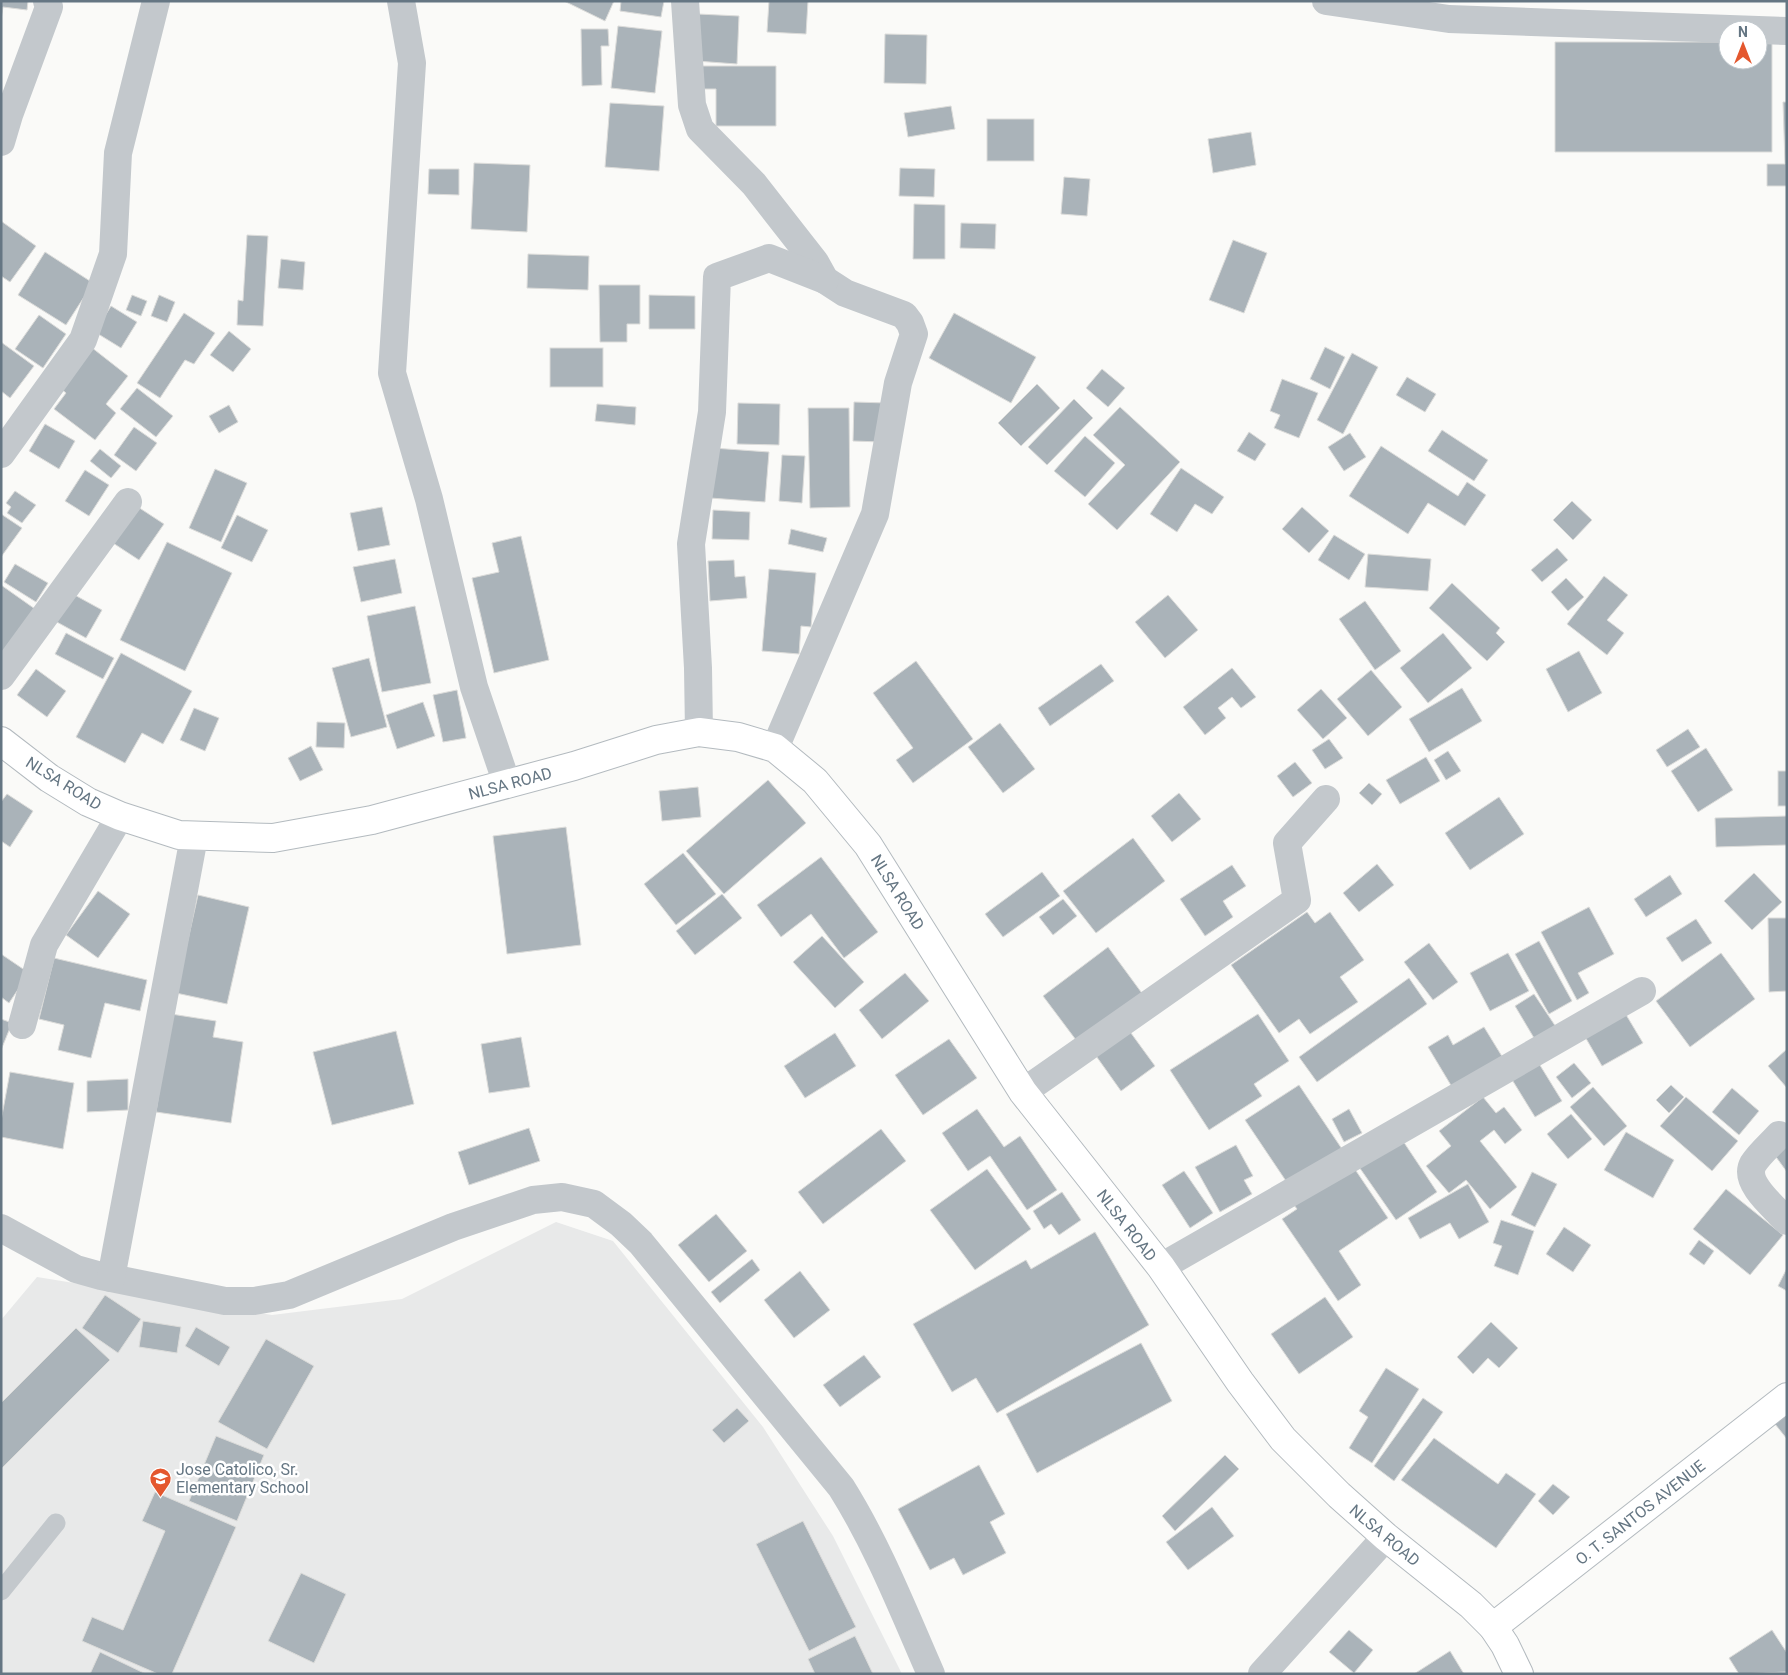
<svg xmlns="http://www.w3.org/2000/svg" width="1788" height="1675" font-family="Roboto,sans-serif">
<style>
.built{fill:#e8e9e9}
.building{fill:#aab3b9;stroke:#dcdcda}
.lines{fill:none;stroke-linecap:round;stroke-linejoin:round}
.secondary-casing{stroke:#b3babf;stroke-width:30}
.service{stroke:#c3c8cc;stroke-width:19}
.minor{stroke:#c3c8cc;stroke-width:28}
.secondary{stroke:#fff;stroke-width:28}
.labels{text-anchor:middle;stroke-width:5;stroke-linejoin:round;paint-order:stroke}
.street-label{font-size:16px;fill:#657683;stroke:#fff}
.poi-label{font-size:16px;fill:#657683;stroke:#fff;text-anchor:start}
</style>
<rect width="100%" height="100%" fill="#fafaf8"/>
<path class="built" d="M556,1222l57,19 150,186 70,109 69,138h-901v-354l36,-43 235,38 130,-16z"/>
<g class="building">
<path d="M1,1h27l-1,9 -24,-3 -2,12z"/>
<path d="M564,1h50l-9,20z"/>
<path d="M621,1h43l-3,16 -41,-6z"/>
<path d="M769,1h39l-2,33 -39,-2z"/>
<path d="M698,14l41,2 -2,48 -41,-3z"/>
<path d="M618,26l44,5 -7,62 -44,-5z"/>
<path d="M581,29h27l1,17h-8l1,39 -20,1z"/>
<path d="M885,34l42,1 -1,49 -42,-1z"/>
<path d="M1555,42h173v18h30v-18h14v110h-217z"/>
<path d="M695,66h81v60h-60v-37h-21z"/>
<path d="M1783,102h4v84h-20v-22h18z"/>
<path d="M610,103l54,3 -5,65 -54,-4z"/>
<path d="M951,106l4,23 -47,8 -4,-24z"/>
<rect x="987" y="119" width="47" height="42"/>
<path d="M1251,132l5,33 -43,8 -5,-34z"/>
<path d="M474,163l56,2 -3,67 -56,-3z"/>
<path d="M900,168l35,1 -1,28 -35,-1z"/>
<path d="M429,169h30v26l-31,-1z"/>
<path d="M1064,177l26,2 -3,37 -26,-2z"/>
<path d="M914,204l31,1v54h-32z"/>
<path d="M1,221l35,25 -26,36 -9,-6z"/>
<path d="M961,223l35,1 -1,25 -35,-1z"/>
<path d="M247,235l21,1 -5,90 -26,-1 1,-25 5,1z"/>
<path d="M1233,240l34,13 -23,60 -35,-13z"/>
<path d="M45,252l48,31 -27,42 -48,-30z"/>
<path d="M528,254l61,2 -1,34 -61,-2z"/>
<path d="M281,259l24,3 -2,28 -25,-2z"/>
<path d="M599,285h41v39h-13v18h-27z"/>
<path d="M132,295l15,6 -6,15 -15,-6z"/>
<path d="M159,295l16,7 -8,20 -16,-6z"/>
<path d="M649,295l46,1v33h-46z"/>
<path d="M111,306l26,16 -16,26 -26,-16z"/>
<path d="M184,313l31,20 -21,31 -9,-4 -25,38 -23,-15z"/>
<path d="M954,313l82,44 -25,46 -82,-45z"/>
<path d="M39,315l27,19 -23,34 -28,-19z"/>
<path d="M229,331l22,18 -18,23 -23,-17z"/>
<path d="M1,342l33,24 -24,32 -9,-7z"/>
<path d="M91,347l37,29 -22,28 10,9 -21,27 -41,-31 12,-16 -7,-6z"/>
<path d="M1325,347l20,10 -15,32 -20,-10z"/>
<rect x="550" y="348" width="53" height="39"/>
<path d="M1352,353l26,14 -35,67 -26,-14z"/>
<path d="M1102,369l23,19 -17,19 -22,-19z"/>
<path d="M1407,377l29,17 -11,18 -29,-17z"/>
<path d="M1282,379l36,14 -19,45 -25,-10 6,-13 -10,-4z"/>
<path d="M1037,384l23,24 -39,38 -23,-23z"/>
<path d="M137,388l36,28 -17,21 -36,-28z"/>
<path d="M1074,399l19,19 -46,47 -19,-18z"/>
<path d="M854,402l33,1 -5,39 -29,-1z"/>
<path d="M738,403l42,1 -1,41 -42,-1z"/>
<path d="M597,404l39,3 -1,18 -40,-4z"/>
<path d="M229,405l9,17 -19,11 -10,-17z"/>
<path d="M1120,407l60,55 -63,68 -29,-26 37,-39 -32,-30z"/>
<path d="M808,408h41l1,99 -40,1z"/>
<path d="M45,424l30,17 -16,28 -30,-18z"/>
<path d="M134,427l23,16 -21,28 -22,-16z"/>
<path d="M1442,430l46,30 -14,21 -46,-30z"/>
<path d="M1249,432l17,12 -11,17 -18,-10z"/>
<path d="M1350,433l16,24 -22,14 -16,-24z"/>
<path d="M1085,436l30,27 -30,34 -31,-26z"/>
<path d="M1381,446l77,50 9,-14 19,13 -21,31 -37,-23 -20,31 -59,-38z"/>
<path d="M713,448l56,4 -4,50 -55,-4z"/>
<path d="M100,449l21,17 -10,12 -21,-17z"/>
<path d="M782,455l23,1 -3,47 -23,-2z"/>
<path d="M1181,468l43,29 -12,17 -17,-10 -18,28 -27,-18z"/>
<path d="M215,469l32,14 -26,59 -32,-14z"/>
<path d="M85,470l24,15 -20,31 -24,-15z"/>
<path d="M15,491l21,14 -14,18 -15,-10 4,-6 -5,-4z"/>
<path d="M1572,501l20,19 -19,20 -20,-20z"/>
<path d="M138,507l26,17 -25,36 -26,-17z"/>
<path d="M382,507l8,38 -32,6 -8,-38z"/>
<path d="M1302,507l27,24 -20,22 -27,-24z"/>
<path d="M713,510l37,2 -1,28 -37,-1z"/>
<path d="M1,514l21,14 -21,29z"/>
<path d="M237,515l31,15 -16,32 -31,-14z"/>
<path d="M791,529l36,9 -4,14 -35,-8z"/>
<path d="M1334,535l31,19 -16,26 -31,-20z"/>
<path d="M521,536l28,124 -55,13 -22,-95 27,-6 -7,-29z"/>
<path d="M167,542l65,31 -47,98 -65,-31z"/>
<path d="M1557,548l11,12 -26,22 -11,-12z"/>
<path d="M1368,554l63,5 -3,32 -63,-4z"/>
<path d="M395,559l7,34 -41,9 -8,-35z"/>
<path d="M734,560l1,17 10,-1 2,22 -37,3 -2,-40z"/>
<path d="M15,564l33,19 -12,19 -32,-20z"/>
<path d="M769,569l47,4 -5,54 -10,-1 -2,28 -37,-3z"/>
<path d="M1604,576l24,19 -21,25 17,13 -17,22 -40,-31z"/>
<path d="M1566,578l18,19 -16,14 -17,-19z"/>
<path d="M1452,583l48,45 -4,5 9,9 -18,19 -58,-53z"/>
<path d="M1,585l34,24 -34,47z"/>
<path d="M71,593l31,17 -16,28 -31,-17z"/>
<path d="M1168,595l30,35 -33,28 -30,-36z"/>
<path d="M1365,601l36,50 -26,19 -36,-51z"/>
<path d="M415,606l16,77 -49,9 -15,-76z"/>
<path d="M66,633l48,25 -11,21 -48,-25z"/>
<path d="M1443,633l29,35 -44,35 -28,-35z"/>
<path d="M1579,651l23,42 -34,19 -22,-43z"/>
<path d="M121,653l71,38 -29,53 -21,-11 -17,30 -49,-26z"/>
<path d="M369,658l18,69 -36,10 -19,-69z"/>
<path d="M916,661l57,78 -60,44 -17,-23 17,-12 -40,-55z"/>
<path d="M1101,664l13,17 -64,45 -12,-18z"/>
<path d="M1232,668l24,29 -15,11 -9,-11 -14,11 8,10 -21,17 -22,-28z"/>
<path d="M36,669l30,22 -19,26 -30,-22z"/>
<path d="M1371,670l31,37 -34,29 -31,-37z"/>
<path d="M1462,688l20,33 -53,31 -20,-33z"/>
<path d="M1321,689l26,29 -24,21 -26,-29z"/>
<path d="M457,690l9,48 -23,4 -10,-47z"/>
<path d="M423,702l12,34 -38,13 -11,-34z"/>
<path d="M194,708l25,10 -14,33 -25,-11z"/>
<path d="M317,722l28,1 -1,25 -28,-1z"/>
<path d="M1000,723l35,46 -32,24 -35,-46z"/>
<path d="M1688,729l12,18 -33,20 -11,-17z"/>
<path d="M1329,739l14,19 -18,11 -13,-19z"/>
<path d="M311,746l12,24 -23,11 -12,-23z"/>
<path d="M1706,748l27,42 -35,22 -27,-41z"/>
<path d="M1448,751l13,20 -15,9 -12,-20z"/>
<path d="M1426,757l14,24 -40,23 -14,-24z"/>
<path d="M1295,762l17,21 -19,14 -16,-21z"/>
<rect x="1778" y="771" width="9" height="35"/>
<path d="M768,780l38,43 -82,71 -38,-43z"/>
<path d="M1369,783l13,11 -10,11 -13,-12z"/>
<path d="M698,787l3,30 -39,4 -3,-30z"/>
<path d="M1179,793l22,26 -29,23 -21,-26z"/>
<path d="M7,794l26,17 -23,36 -9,-6v-39z"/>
<path d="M1499,797l25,37 -54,36 -25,-37z"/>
<path d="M1787,816v29l-71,2 -1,-29z"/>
<path d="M566,827l15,118 -74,9 -14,-118z"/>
<path d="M1133,838l32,43 -69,52 -33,-42z"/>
<path d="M683,853l33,41 -40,31 -32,-41z"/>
<path d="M821,857l57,75 -34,26 -33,-44 -30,23 -24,-32z"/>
<path d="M1377,864l17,21 -35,27 -16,-19z"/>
<path d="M1232,865l14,21 -23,15 10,16 -28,19 -25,-37z"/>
<path d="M1042,872l18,24 -57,41 -18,-23z"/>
<path d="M1754,873l28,29 -30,28 -28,-29z"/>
<path d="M1670,875l12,19 -36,23 -12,-18z"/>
<path d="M98,891l32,23 -32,44 -32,-23z"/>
<path d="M722,894l20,24 -47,37 -19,-24z"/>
<path d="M198,895l51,12 -22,97 -51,-11z"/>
<path d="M1063,899l14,17 -24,19 -14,-18z"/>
<path d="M1589,907l25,47 -36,19 11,20 -12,7 -36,-68z"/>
<path d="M1307,912l8,11 15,-11 34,48 -24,17 18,25 -48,32 -11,-15 -20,14 -48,-68z"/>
<path d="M1768,918h19v73l-18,1z"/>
<path d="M1696,919l16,24 -30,19 -16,-24z"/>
<path d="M822,936l42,46 -29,26 -42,-46z"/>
<path d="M1539,941l33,60 -23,13 -34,-60z"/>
<path d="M1429,943l29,39 -25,18 -29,-38z"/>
<path d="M1108,947l36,49 -65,48 -36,-48z"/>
<path d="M1508,953l21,38 -39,20 -20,-38z"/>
<path d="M1721,953l34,46 -65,48 -34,-46z"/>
<path d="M1,954l28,19 -20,30 -8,-6z"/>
<path d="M54,958l93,22 -7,31 -35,-8 -14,55 -33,-8 6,-25 -25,-6z"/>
<path d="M905,973l24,28 -47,38 -23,-29z"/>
<path d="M1409,978l18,26 -110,78 -18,-25z"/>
<path d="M1534,994l24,36 -21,13 -22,-37z"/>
<path d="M1625,1013l18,30 -41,23 -18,-31z"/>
<path d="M171,1014l45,7 -3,16 30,5 -12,81 -75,-11z"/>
<path d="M1258,1014l31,47 -35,23 8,12 -53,34 -39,-60z"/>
<path d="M1,1019l11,4 -11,27z"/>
<path d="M1484,1027l19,31 -51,29 -24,-40 20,-12 5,10z"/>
<path d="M1128,1029l27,37 -34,25 -27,-38z"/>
<path d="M396,1031l18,73 -82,21 -19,-73z"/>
<path d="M835,1033l21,33 -51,32 -21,-32z"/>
<path d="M521,1037l9,50 -41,6 -8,-49z"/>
<path d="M949,1039l28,39 -54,37 -28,-40z"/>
<path d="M1787,1049v39l-19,-22z"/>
<path d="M1538,1062l24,39 -27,16 -24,-39z"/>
<path d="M1574,1063l17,20 -19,15 -16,-21z"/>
<path d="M10,1072l64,11 -11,66 -62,-12v-16z"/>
<path d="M128,1079v31l-41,2v-31z"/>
<path d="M1299,1085l43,64 -54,35 -43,-64z"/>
<path d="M1671,1085l13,12 -15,16 -13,-13z"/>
<path d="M1593,1087l34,39 -23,20 -34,-39z"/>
<path d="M1732,1088l27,23 -20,24 -27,-23z"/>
<path d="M1483,1097l13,16 8,-6 18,23 -17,14 -11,-14 -14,11 37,46 -27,22 -24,-29 -17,13 -23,-27 25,-20 -12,-15z"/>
<path d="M1686,1097l52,44 -26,30 -52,-45z"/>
<path d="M977,1109l27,38 16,-11 37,54 -30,20 -37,-54 -22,15 -26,-38z"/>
<path d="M1349,1109l13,24 -18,9 -12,-23z"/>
<path d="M1571,1114l21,25 -24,20 -21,-25z"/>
<path d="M529,1128l11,33 -71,24 -11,-33z"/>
<path d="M881,1129l25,32 -83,63 -25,-32z"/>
<path d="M1626,1132l48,28 -21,38 -49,-28z"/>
<path d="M1399,1135l38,57 -41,28 -39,-56z"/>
<path d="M1787,1139v33l-16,-22z"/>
<path d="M1236,1145l17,31 -9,4 8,14 -32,18 -25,-45z"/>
<path d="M1350,1162l38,56 -49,33 22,34 -23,16 -56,-82 15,-10 -6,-8z"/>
<path d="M987,1169l44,60 -56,41 -45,-60z"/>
<path d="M1184,1171l29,42 -23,15 -28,-43z"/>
<path d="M1532,1172l25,12 -22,43 -24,-12z"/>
<path d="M1468,1184l21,38 -30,17 -9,-16 -30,16 -12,-21z"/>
<path d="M1726,1189l57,46 -33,40 -57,-46z"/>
<path d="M1062,1192l19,28 -22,15 -8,-11 -7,5 -11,-18z"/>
<path d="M716,1214l31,37 -38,31 -31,-37z"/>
<path d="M1501,1220l33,11 -16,44 -24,-9 8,-20 -9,-3z"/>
<path d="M1564,1227l27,18 -18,27 -27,-18z"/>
<path d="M1095,1232l54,93 -152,88 -21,-35 -24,14 -39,-68 113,-64 5,9z"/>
<path d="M1699,1240l15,11 -10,14 -15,-11z"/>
<path d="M752,1259l8,11 -40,33 -9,-11z"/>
<path d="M1787,1268v23l-9,-5z"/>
<path d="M800,1271l30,39 -36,28 -30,-38z"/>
<path d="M105,1295l36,24 -23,34 -36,-25z"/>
<path d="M1325,1297l28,40 -54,37 -28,-40z"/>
<path d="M143,1321l38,6 -4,26 -38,-6z"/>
<path d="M1491,1322l27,26 -19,20 -11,-10 -15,16 -16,-17z"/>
<path d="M196,1327l34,20 -11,19 -34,-20z"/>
<path d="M76,1328l34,32 -109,109v-66z"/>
<path d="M266,1339l48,27 -47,83 -49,-27z"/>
<path d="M1141,1343l31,58 -135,72 -31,-59z"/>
<path d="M864,1355l17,22 -41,30 -17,-22z"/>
<path d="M1386,1368l33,21 -47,74 -23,-15 19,-31 -9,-6z"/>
<path d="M1423,1398l20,14 -49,69 -20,-15z"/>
<path d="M1787,1407v32l-16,-20z"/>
<path d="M737,1408l12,13 -25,22 -12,-13z"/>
<path d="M216,1436l48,19 -27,66 -48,-20z"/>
<path d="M1434,1438l64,46 8,-11 30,21 -40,54 -95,-68z"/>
<path d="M1225,1455l14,14 -64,62 -13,-15z"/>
<path d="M979,1465l26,49 -15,8 16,31 -43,22 -9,-17 -24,12 -32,-61z"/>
<path d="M1553,1484l17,13 -17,18 -15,-14z"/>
<path d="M155,1492l81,35 -64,147h-14l-76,-33 10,-24 31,13 42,-99 -23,-10z"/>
<path d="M1212,1507l22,29 -46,34 -22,-28z"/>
<path d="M803,1521l53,106 -47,24 -53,-107z"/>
<path d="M301,1573l45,21 -32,69 -46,-22z"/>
<path d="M1349,1630l24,20 -19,23 -25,-21z"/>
<path d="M1772,1630l15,23v19l-48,2 -10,-16z"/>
<path d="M855,1636l18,38h-58l-7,-15z"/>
<path d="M1450,1651l14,23h-50z"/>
<path d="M100,1652l46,22h-56z"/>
</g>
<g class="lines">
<defs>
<g id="secondary">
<path d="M1,741l48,37 39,24 32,14 59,19 94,3 99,-18 202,-54 82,-26 43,-8 39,5 37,11 40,33 53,64 155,247 138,175 79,115 43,57 56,56 47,42 85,68 22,22 12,18 14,29"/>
<path d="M1493,1627l294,-230"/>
</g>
</defs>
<use href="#secondary" class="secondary-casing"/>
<path class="service" d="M1,1591l55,-68"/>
<g class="minor">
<path d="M401,1l11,62 -20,310 37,126 45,188 33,97"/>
<path d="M685,1l7,104 8,24 54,55 61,78 10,18 20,13 59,22 6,8 4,11 -16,49 -23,131 -100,234"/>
<path d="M1326,1l123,18 338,12"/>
<path d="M1,142l8,-27 40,-108 -2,-6"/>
<path d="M1,454l82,-114 30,-86 5,-101 38,-152"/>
<path d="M1,676l127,-174"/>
<path d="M699,732l-1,-64 -7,-124 21,-132 5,-135 52,-19 56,22"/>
<path d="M22,1025l22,-80 76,-129"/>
<path d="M1023,1092l274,-192 -10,-57 39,-44"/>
<path d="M1779,1135c-8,9 -20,19 -26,29 -10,19 22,44 34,57"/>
<path d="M1,1228l75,41 25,7 124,25h29l35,-6 164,-68 80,-27 29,-3 32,7 27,20 20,19 200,244c37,59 62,123 90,187"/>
<path d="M1161,1267l481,-276"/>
<path d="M111,1278l83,-441"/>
<path d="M1262,1674l124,-137"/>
</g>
<use href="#secondary" class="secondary"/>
</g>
<defs>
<symbol id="school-pin" viewBox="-11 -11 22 30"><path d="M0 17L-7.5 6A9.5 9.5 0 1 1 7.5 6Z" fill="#e4572e" stroke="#fff"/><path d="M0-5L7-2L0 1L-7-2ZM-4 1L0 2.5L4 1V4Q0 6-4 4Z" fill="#fff"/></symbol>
</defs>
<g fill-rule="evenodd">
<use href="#school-pin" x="148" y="1466" width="25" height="34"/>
</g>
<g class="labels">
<g class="street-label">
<text transform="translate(64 783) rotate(32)" y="6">NLSA ROAD</text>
<text transform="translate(510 783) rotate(-15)" y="6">NLSA ROAD</text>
<text transform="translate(898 892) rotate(58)" y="6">NLSA ROAD</text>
<text transform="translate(1127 1225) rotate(52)" y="6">NLSA ROAD</text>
<text transform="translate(1640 1512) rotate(-38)" y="6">O. T. SANTOS AVENUE</text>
<text transform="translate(1385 1535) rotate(40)" y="6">NLSA ROAD</text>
</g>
<g class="poi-label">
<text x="176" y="1475">Jose Catolico, Sr.<tspan x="176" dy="18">Elementary School</tspan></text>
</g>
</g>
<rect width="1788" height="1675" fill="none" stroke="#657683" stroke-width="5"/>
<g transform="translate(1743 45)"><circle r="24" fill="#ffffff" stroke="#c1c8cd"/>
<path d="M0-4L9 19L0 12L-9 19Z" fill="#e4572e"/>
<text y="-8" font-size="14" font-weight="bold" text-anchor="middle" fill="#657683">N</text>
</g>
</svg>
